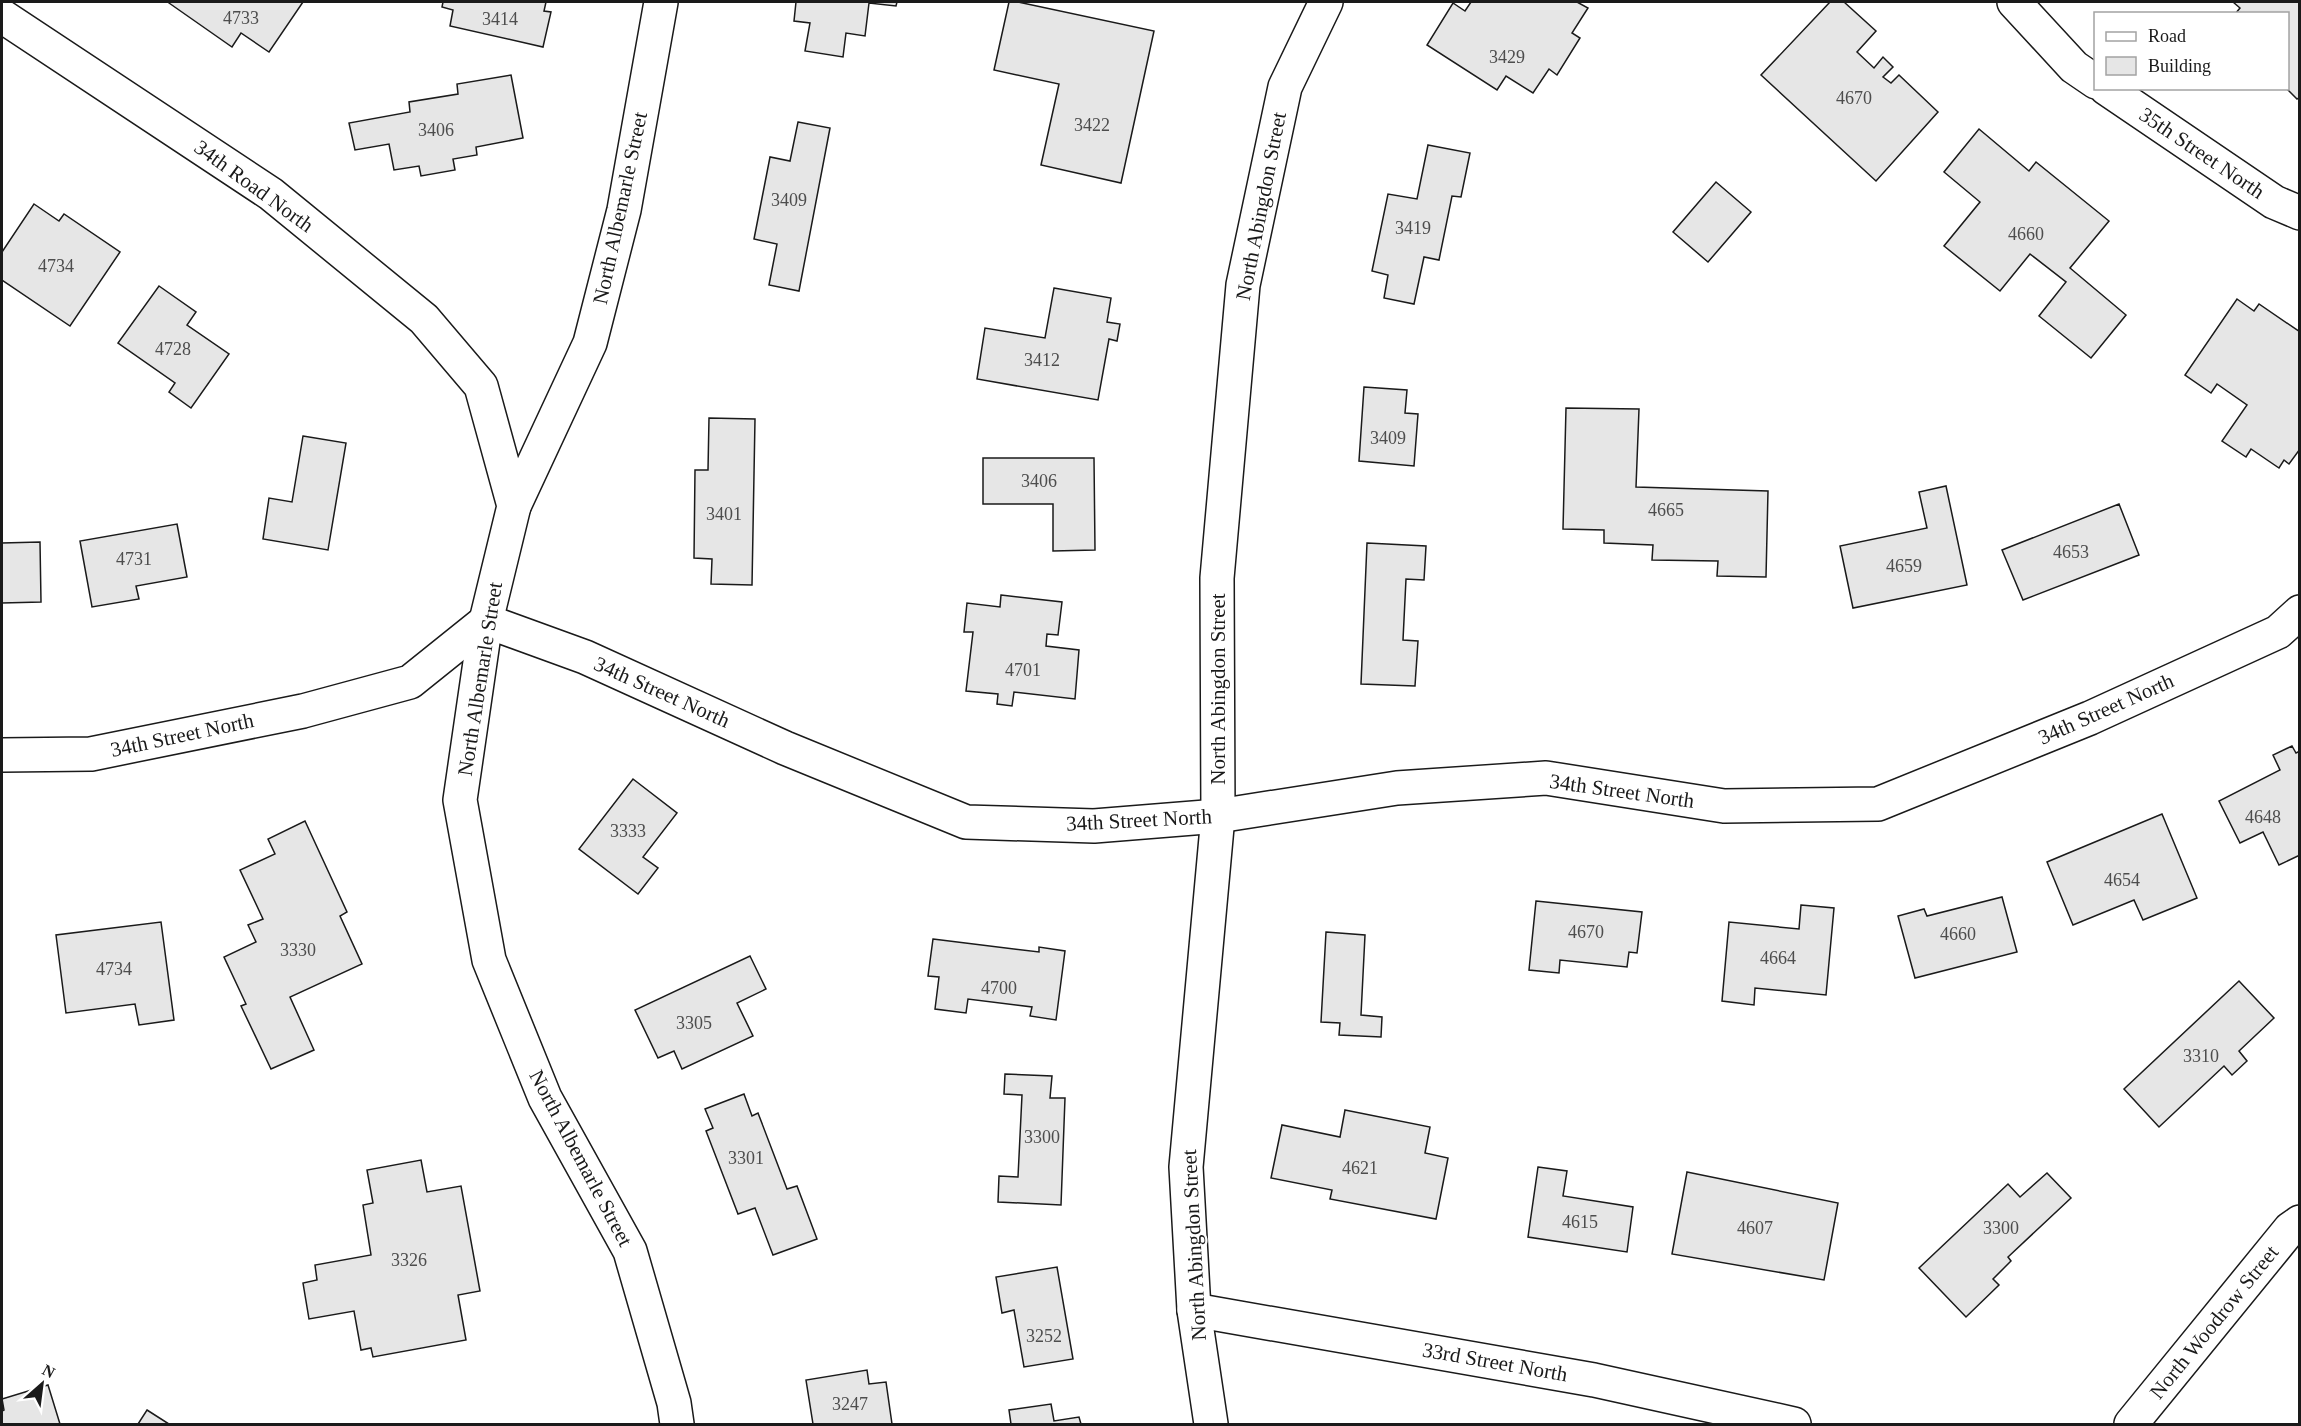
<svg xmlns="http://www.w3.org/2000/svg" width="2301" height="1426" font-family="Georgia,serif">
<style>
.building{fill:#e6e6e6;stroke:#1a1a1a;stroke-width:1.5}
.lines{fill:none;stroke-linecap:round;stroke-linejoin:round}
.street-casing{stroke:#1a1a1a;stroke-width:36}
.secondary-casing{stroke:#1a1a1a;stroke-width:36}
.street{stroke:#fff;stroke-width:33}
.secondary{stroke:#fff;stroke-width:33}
.labels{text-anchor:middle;stroke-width:4.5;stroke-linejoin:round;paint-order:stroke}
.number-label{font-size:18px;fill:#4d4d4d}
.street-label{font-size:21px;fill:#1a1a1a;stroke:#fff}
</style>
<rect width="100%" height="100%" fill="#fff"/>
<g class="building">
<path d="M170,2h133l-34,50 -28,-19 -9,14 -63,-44z"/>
<path d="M443,2h103l-2,9 7,1 -8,35 -93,-21 3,-16 -11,-3z"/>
<path d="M796,2h101l-1,4 -27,-3 -4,33 -19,-3 -3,24 -38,-6 5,-28 -16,-2z"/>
<path d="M1009,2h9l136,29 -33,152 -80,-18 18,-81 -65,-14z"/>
<path d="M1471,2h106l11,6 -16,25 8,5 -23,37 -8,-6 -16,24 -27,-17 -9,14 -70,-45 26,-42 12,8z"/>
<path d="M1830,2h14l32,29 -19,21 17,16 9,-11 10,10 -10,10 8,6 8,-8 39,37 -62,69 -115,-106z"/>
<path d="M2233,2h67v95l-3,2 -11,-11 2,-74h-53l5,-6z"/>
<path d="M511,75l12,63 -47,9 1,8 -24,4 2,11 -34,6 -2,-10 -25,4 -5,-26 -34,6 -6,-27 61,-11 -1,-10 49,-8 -1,-10z"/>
<path d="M798,122l32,6 -31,163 -30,-6 8,-41 -23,-5 16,-82 20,4z"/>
<path d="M1979,129l50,42 7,-9 73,59 -39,47 56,47 -35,43 -52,-42 27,-34 -36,-28 -30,37 -56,-45 36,-44 -36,-30z"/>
<path d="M1428,145l42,8 -9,44 -9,-1 -13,64 -15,-3 -10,47 -30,-6 4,-23 -16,-4 16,-77 29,5z"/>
<path d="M1716,182l35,30 -43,50 -35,-30z"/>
<path d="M34,204l25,17 5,-7 56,38 -50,74 -68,-46v-28z"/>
<path d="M159,286l37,26 -9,13 42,29 -38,54 -22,-16 6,-9 -57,-40z"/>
<path d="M1054,288l57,10 -4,24 13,2 -3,17 -8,-2 -11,61 -121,-21 8,-51 60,10z"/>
<path d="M2237,299l17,12 5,-7 41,28v117l-11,15 -5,-4 -5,8 -28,-19 -5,8 -24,-16 25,-36 -30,-21 -6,9 -26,-18z"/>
<path d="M1364,387l43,3 -2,23 13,1 -4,52 -55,-5z"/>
<path d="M1566,408l73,1 -3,78 132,4 -2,86 -49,-1 1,-15 -66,-1 1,-15 -49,-2v-13l-41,-1z"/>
<path d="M709,418l46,1 -3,166 -41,-1 1,-25 -18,-1 1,-88h13z"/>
<path d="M303,436l43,7 -18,107 -65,-11 6,-41 23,4z"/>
<path d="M983,458h111l1,92 -42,1v-47h-70z"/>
<path d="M1946,486l21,99 -114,23 -13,-62 87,-18 -8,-36z"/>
<path d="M2119,504l20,51 -116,45 -21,-50z"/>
<path d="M177,524l10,53 -51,9 3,13 -47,8 -12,-66z"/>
<path d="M40,542l1,60 -39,1v-60z"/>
<path d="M1367,543l59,3 -2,34 -18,-1 -3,61 15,1 -3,45 -54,-2z"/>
<path d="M1001,595l61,7 -4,33 -11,-1 -1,12 33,4 -4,49 -61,-7 -2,14 -15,-2 1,-10 -32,-3 7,-59h-9l3,-29 33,4z"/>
<path d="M2292,746l4,7 4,-2v104l-21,10 -16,-33 -23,11 -21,-42 61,-31 -7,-15z"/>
<path d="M633,779l44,34 -34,44 15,11 -20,26 -59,-45z"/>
<path d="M2162,814l35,84 -54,22 -9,-20 -61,25 -26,-63z"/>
<path d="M305,821l42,91 -7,4 22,48 -72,33 24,53 -43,19 -30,-63 5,-2 -22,-47 32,-15 -8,-17 15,-6 -23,-49 35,-16 -7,-15z"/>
<path d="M2002,897l15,55 -102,26 -17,-62 26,-7 3,7z"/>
<path d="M1536,901l106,11 -5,41 -8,-1 -2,15 -67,-7 -1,13 -30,-3z"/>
<path d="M1801,905l33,3 -8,87 -71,-7 -1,17 -32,-4 7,-79 70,7z"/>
<path d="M161,922l13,98 -35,5 -4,-21 -69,9 -10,-78z"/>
<path d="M1326,932l39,3 -4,80 21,2 -1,20 -42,-2 1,-12 -19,-1z"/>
<path d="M933,939l106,13v-5l26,4 -9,69 -26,-4 2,-9 -64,-8 -2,14 -31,-4 4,-32 -11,-1z"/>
<path d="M750,956l16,33 -29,14 16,33 -71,33 -8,-18 -16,7 -23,-48z"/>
<path d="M2239,981l35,37 -35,33 8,10 -15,14 -8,-9 -65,61 -35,-38z"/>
<path d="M1005,1074l47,2 -2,22h15l-4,107 -63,-3 1,-26 19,1 4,-82 -18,-1z"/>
<path d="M744,1094l8,22 6,-3 29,76 10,-3 20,53 -44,16 -18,-47 -17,6 -32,-83 7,-3 -8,-19z"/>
<path d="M1345,1110l85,17 -5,26 23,5 -12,61 -106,-20 2,-9 -61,-12 11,-53 58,12z"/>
<path d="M421,1160l6,32 34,-6 19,105 -22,4 8,45 -93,17 -2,-9 -10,2 -7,-39 -45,8 -6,-36 14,-3 -2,-15 56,-10 -8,-50 10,-2 -6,-33z"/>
<path d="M1538,1167l29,4 -4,25 70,11 -6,45 -99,-15z"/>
<path d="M1687,1172l151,31 -14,77 -152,-26z"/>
<path d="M2047,1173l24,25 -63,59 3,4 -18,18 6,6 -33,32 -47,-49 89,-84 12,13z"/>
<path d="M1057,1267l16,92 -49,8 -10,-57 -12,3 -6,-36z"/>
<path d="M867,1370l2,14 17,-2 6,42h-79l-7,-44z"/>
<path d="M48,1385l12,39h-58v-13l2,-1 -2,-11z"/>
<path d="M1051,1404l3,17 25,-4 2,7h-70l-2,-14z"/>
<path d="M147,1410l22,14h-31z"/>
</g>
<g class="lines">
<defs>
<g id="street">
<path d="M2,16l269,178 153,125 57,67 33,120 -28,115 -26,179 29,160 56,138 85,153 44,152 3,21"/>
<path d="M514,506l76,-163 34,-133 37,-208"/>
<path d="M2,755l89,-1 212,-43 107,-29 76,-61 99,36 200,91 181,74 128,4 124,-10 179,-28 149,-10 178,28 154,-2 212,-86 188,-86 22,-20"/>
<path d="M1194,1310l400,70 200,44"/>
<path d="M1211,1424l-17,-114 -8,-143 32,-351 -1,-238 26,-293 42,-198 41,-85"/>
<path d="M2131,1424l159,-195 10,-7"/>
</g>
<g id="secondary">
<path d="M2014,2l60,65 22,15"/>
<path d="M2106,88l168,114 26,11"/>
</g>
</defs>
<use href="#street" class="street-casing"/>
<use href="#secondary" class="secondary-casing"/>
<use href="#street" class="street"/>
<use href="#secondary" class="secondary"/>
</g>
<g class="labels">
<g class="number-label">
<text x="241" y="24">4733</text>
<text x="500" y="25">3414</text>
<text x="1507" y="63">3429</text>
<text x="1854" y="104">4670</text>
<text x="1092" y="131">3422</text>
<text x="436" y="136">3406</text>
<text x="789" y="206">3409</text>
<text x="1413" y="234">3419</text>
<text x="2026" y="240">4660</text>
<text x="56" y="272">4734</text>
<text x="173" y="355">4728</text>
<text x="1042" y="366">3412</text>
<text x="1388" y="444">3409</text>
<text x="1039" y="487">3406</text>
<text x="1666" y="516">4665</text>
<text x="724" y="520">3401</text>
<text x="2071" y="558">4653</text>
<text x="134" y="565">4731</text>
<text x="1904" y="572">4659</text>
<text x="1023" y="676">4701</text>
<text x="2263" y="823">4648</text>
<text x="628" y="837">3333</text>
<text x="2122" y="886">4654</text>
<text x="1586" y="938">4670</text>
<text x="1958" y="940">4660</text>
<text x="298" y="956">3330</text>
<text x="1778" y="964">4664</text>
<text x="114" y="975">4734</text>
<text x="999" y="994">4700</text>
<text x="694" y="1029">3305</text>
<text x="2201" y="1062">3310</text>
<text x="1042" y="1143">3300</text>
<text x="746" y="1164">3301</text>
<text x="1360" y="1174">4621</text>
<text x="1580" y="1228">4615</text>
<text x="1755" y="1234">4607</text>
<text x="2001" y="1234">3300</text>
<text x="409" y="1266">3326</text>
<text x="1044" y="1342">3252</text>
<text x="850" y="1410">3247</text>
</g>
<g class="street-label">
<text transform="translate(2202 153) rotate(34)" y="7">35th Street North</text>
<text transform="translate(254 186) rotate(36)" y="7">34th Road North</text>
<text transform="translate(1261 206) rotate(-79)" y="7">North Abingdon Street</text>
<text transform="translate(620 208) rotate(-78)" y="7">North Albemarle Street</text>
<text transform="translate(480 679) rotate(-81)" y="7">North Albemarle Street</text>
<text transform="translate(1218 689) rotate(-90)" y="7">North Abingdon Street</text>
<text transform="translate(662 692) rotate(24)" y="7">34th Street North</text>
<text transform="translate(2106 709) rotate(-24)" y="7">34th Street North</text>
<text transform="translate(182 735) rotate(-12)" y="7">34th Street North</text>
<text transform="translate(1622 791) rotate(8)" y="7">34th Street North</text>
<text transform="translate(1139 820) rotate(-3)" y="7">34th Street North</text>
<text transform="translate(581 1158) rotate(62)" y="7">North Albemarle Street</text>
<text transform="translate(1194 1245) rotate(-93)" y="7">North Abingdon Street</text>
<text transform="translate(2214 1322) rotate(-51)" y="7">North Woodrow Street</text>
<text transform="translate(1495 1362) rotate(10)" y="7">33rd Street North</text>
</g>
</g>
<rect width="2301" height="1426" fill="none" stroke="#1a1a1a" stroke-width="6"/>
<rect x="2094" y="12" width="195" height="78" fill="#ffffff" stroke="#a3a3a3" stroke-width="1.5"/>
<rect x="2106" y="32" width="30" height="9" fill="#ffffff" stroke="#a3a3a3" stroke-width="1.5"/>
<text x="2148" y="42" font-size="18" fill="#1a1a1a">Road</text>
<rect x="2106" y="57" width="30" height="18" fill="#e6e6e6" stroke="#a3a3a3" stroke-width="1.5"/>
<text x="2148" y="72" font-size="18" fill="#1a1a1a">Building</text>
<g transform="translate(42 1384) rotate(28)" stroke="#ffffff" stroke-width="4.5" paint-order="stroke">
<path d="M0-4.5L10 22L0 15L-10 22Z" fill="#1a1a1a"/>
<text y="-9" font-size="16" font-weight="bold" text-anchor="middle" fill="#1a1a1a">N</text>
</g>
</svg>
